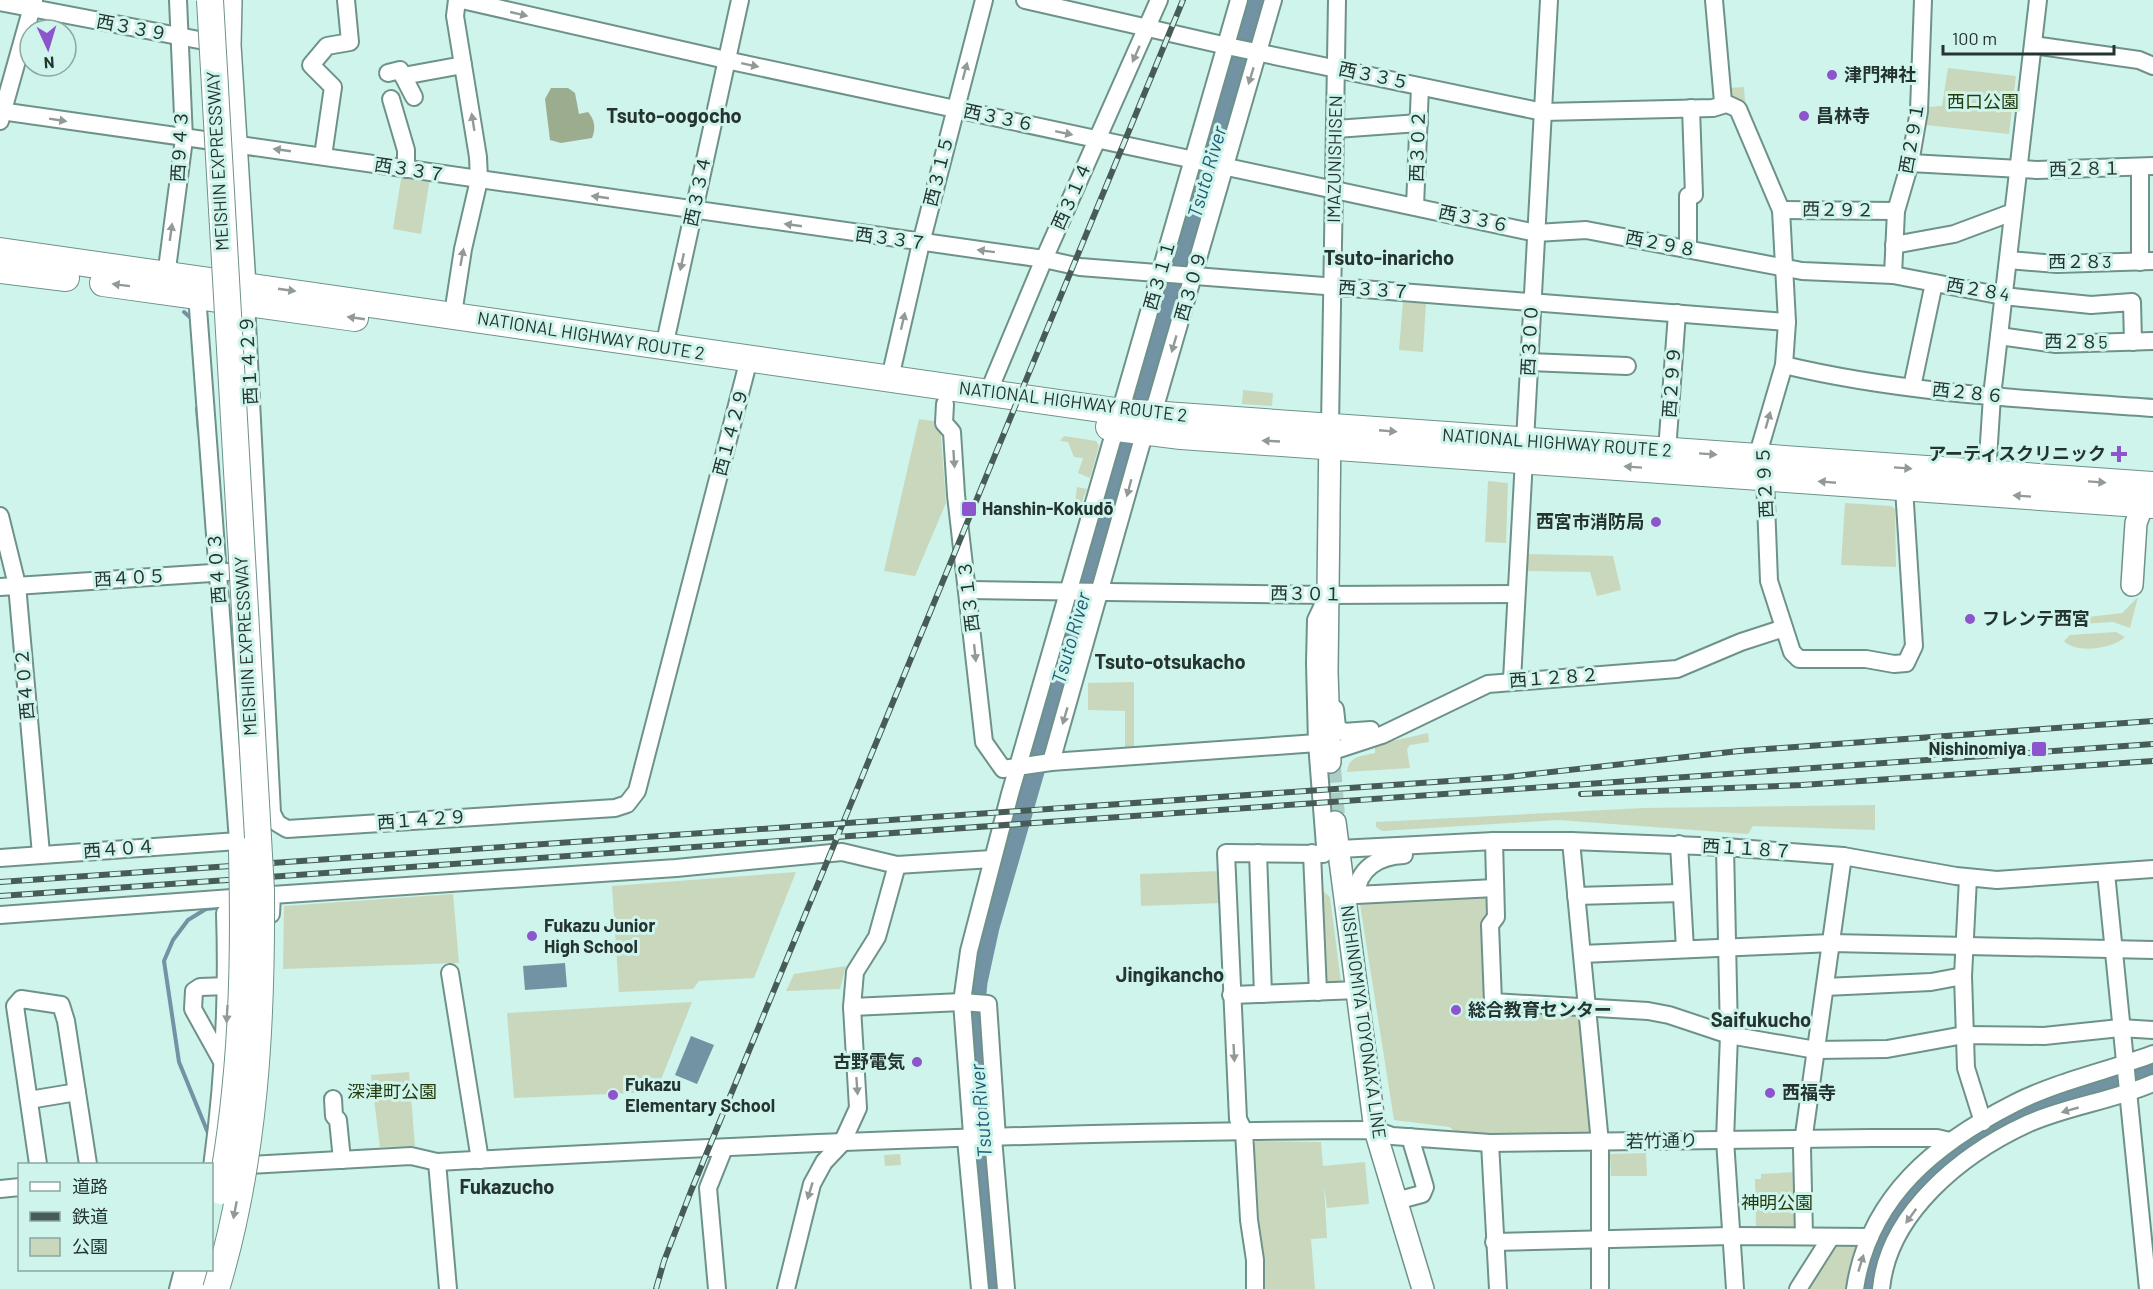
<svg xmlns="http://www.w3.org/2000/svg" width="2153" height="1289" font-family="Barlow,'Noto Sans JP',sans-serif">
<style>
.green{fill:#c9d8bd}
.forest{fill:#9cad8f}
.water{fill:#7193a4}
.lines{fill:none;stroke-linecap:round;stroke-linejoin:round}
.stream{stroke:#7193a4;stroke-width:4}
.river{stroke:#7193a4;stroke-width:21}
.major-tunnel{stroke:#accec6;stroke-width:21;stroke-dasharray:21 10;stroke-linecap:butt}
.minor-casing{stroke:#6e928a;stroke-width:20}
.major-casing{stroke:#6e928a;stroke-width:24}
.highway-casing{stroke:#6e928a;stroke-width:28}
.minor{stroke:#fff;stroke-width:16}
.major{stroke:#fff;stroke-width:21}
.highway{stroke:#fff;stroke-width:26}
.rail-casing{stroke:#485c57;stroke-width:6}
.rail{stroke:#cef4ec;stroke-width:4;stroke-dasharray:11;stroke-linecap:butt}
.highway-bridge-casing{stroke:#6e928a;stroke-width:28;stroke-linecap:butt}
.highway-bridge{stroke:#fff;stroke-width:26}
.oneway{fill:#929a98}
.poi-dot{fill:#8d55cc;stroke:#cef4ec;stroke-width:2}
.labels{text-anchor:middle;stroke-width:6;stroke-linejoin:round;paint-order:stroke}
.street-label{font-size:18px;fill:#253430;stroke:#cef4ec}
.poi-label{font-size:18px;font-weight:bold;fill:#253430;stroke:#cef4ec;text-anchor:start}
.park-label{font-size:18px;fill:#253b0c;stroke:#cef4ec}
.neighbourhood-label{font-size:20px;font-weight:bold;fill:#253430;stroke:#cef4ec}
.water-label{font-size:20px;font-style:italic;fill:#1d5c76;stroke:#cef4ec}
</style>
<rect width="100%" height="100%" fill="#cef4ec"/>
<g class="green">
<path d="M1948,68l68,8 -7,58 -83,-9 2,-18 14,-1z"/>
<path d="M1744,87l1,14h-13l-4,-13z"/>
<path d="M402,173l28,5 -9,56 -28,-5z"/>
<path d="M1403,302l23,1 -3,49 -24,-2z"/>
<path d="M1243,390l30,3 -1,13 -30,-2z"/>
<path d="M919,419l21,3 6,81 -31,73 -31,-5z"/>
<path d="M1064,436l32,5 3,5 -9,32 -12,-5 5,-15 -9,-1 -6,-15 -8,-1z"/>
<path d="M1488,481l20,2 -2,60 -21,-1z"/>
<path d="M1077,487l10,2 -6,15 -6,-1z"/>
<path d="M1845,503l46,3 4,3 1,58 -55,-2z"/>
<path d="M1527,554l86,2 8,34 -24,6 -7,-24 -63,-1z"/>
<path d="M2138,597l-8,31 -17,-6 -47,3 5,-6 51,-6z"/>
<path d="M2116,632l9,5c-12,12 -49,17 -61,4l6,-6z"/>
<path d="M1134,682v66h-9v-37l-37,-1v-27z"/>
<path d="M1428,733l1,9 -19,3 -3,4 3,19 -63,4c1,-16 15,-16 28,-19v-8z"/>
<path d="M1875,805v25l-122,-4 -5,8 -190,-14 -176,11 -6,-4v-5l267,-14z"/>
<path d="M1321,870l2,21 7,6 11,85 -17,2 -9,-113z"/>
<path d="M1221,871l1,32 -81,3 -1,-32z"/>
<path d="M796,872l-42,106 -55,3 -6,8 -74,3 -7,-106z"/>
<path d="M453,894l6,69 -176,6 1,-63z"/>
<path d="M1491,895l-1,110 91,9 15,115 -5,6 -132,-1 -10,-7 -55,-7 -35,-222z"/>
<path d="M846,966l-6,23 -54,2 8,-17z"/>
<path d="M692,1002l-36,90 -142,6 -7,-85z"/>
<path d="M409,1072l6,74 -35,1 -9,-72z"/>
<path d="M1256,1141l65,1 2,24 42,-4 4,42 -42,4 -3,-22 3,52 -16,1 4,50h-54l-11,-140z"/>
<path d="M1646,1153l1,23h-36l-1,-22z"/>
<path d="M900,1154l1,11 -16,1 -1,-11z"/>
<path d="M1796,1172l3,54 -5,5h-38l-1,-52h6v-5z"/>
<path d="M1856,1242l4,6 -11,41h-46l29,-43z"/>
</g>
<path class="forest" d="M551,88h17l7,5 4,21 9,-2c7,8 8,17 4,26l-31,5 -11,-3 -5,-41z"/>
<g class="water">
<path d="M565,963l2,24 -42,3 -2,-24z"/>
<path d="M691,1036l23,9 -17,39 -22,-9z"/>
</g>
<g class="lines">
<g class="stream">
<path d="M184,312l8,7"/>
<path d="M197,408l2,23"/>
<path d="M208,1133l-29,-71 -15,-101 9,-21 15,-20 18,-11 18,-2"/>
</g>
<g class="river">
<path d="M997,1289l-24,-263 4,-44 12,-55 268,-927"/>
<path d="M1868,1289c9,-87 89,-147 164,-181 38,-18 81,-26 121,-40"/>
</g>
<path class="major-tunnel" d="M1330,762l5,60"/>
<defs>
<g id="minor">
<path d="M462,0l264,60 810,173 50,-3 216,41 91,4 110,21 88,9 41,-3 1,40"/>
<path d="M1025,0l202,46 316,66 170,-4 13,-4"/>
<path d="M1714,0l9,102 15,7 43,101 6,112 -3,43 -24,82 5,30 4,104 23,71 7,7h67l28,5 12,-1 8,-17 -10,-158"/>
<path d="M0,2l220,42"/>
<path d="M2033,45l106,15 14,6"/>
<path d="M388,73l12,-3 14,27"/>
<path d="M403,76l60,-11"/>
<path d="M391,99l15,51v19"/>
<path d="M0,111l1044,148 36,8 707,55"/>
<path d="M0,121l34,-121"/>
<path d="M1336,129l83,-6"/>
<path d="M323,156l10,-69 -22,-22 16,-19 23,-4 -4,-42"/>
<path d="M1910,163l127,7 116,-4"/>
<path d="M1415,206l5,-119"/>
<path d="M1781,210l115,1"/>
<path d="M1894,245l60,-11 59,-22"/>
<path d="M1688,249v-53l6,-1 -3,-87"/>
<path d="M2008,260l49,4 96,-3"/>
<path d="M2140,262v-95"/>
<path d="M1893,275l3,-64 14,-48 9,-52 4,-111"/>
<path d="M165,284l19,-145 -6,-139"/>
<path d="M246,303l26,510 5,10 10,6 328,-21 12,-4 10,-13 112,-432"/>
<path d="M453,314l10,-65 16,-69 -1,-23 -23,-141 2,-16"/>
<path d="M1999,336l57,8 97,-3"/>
<path d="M664,347l76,-347"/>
<path d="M1529,362l98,4"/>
<path d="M1784,365c121,29 246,34 369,43"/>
<path d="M890,378l31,-135 63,-243"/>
<path d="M1912,387l22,-104"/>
<path d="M988,393l56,-134 115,-259"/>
<path d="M945,404l-1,19 8,9 4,63 28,247 19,27 48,-7 266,-19"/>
<path d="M1330,426l7,-426"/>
<path d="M1667,451l10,-138"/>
<path d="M1987,474l5,-78 46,-396"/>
<path d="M0,516l17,69 24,269"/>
<path d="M0,587l227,-15"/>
<path d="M969,590l358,5 189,-1"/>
<path d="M1512,680l37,-680"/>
<path d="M1335,709l2,18 6,5 28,-2"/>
<path d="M1330,752l52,-17 106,-51 189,-15 64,-27 43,-14"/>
<path d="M1051,762l90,-317 16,-45 116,-400"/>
<path d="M1494,841l2,76 -6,8 3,77 155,9 21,4 60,20 87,15 71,-1 77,-14 80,1 76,-8 33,2"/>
<path d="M1571,841l29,302v146"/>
<path d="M1679,844l6,105"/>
<path d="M1725,847l4,188 -4,105 10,149"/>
<path d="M1339,849l155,-8h77l154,6 118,9 113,20 41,4 156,-11"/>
<path d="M1258,853l5,141"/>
<path d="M1312,853l6,139"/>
<path d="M1404,855c-25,1 -46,13 -48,40l139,-7"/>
<path d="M0,858l238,-17 -41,-546"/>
<path d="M2106,873l42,416"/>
<path d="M1968,878l-5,98 3,92 17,54"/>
<path d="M1576,896l105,-3"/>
<path d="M271,914l1,-19 404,-27 166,-16 55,13 95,-6"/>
<path d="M0,915l232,-17 2,15"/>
<path d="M1582,954l250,-11 321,7"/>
<path d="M450,973l30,187"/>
<path d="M1825,987l106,-5 32,-6"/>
<path d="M1231,995l127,-5"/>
<path d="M852,1007l110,-5 26,2 9,134"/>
<path d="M224,1065l-31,-56 1,-18 6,-4 28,-1"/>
<path d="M333,1099l1,17 4,4 4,40"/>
<path d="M29,1100l48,-8"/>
<path d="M993,1138l13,151"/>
<path d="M1490,1143l8,146"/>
<path d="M437,1162l11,127"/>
<path d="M38,1164l-23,-158 6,-7 40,6 5,16 22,143"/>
<path d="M212,1167l199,-11 26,6c312,-18 625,-31 938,-32l17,6 98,7 381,-5h66l13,3"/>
<path d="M212,1167c12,-88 16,-165 13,-254l27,-1"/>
<path d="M0,1189l20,-2"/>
<path d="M1396,1201l26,-7 3,-7 -15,-50"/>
<path d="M1804,1235l-2,-86 41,-293"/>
<path d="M1494,1242l236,-6 140,1"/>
<path d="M178,1289l5,-19"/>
<path d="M717,1289l-9,-101 16,-40"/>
<path d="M786,1289l26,-105 12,-22 18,-19 16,-35 -6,-101 3,-35 22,-35 20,-72"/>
<path d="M980,1289l-14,-150 6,-5 -10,-132 7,-51 41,-157 229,-794"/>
<path d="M1255,1289v-29l-6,-40 -5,-89 -6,-12 -12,-266 97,1 2,-8 -8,-103 -2,-80 1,-43 10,-21"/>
<path d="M1798,1289l33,-52"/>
<path d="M1855,1289c14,-93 81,-146 160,-186 43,-22 93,-32 138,-49"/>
<path d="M1881,1289c7,-76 81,-135 146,-165 40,-18 85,-23 126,-41"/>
</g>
<g id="major">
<path d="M231,0l-1,45 16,257"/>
<path d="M1330,430l-3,242 3,90"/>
<path d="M2132,585l4,-62 12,-32"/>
<path d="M1335,822l40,308 48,159"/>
</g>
<g id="highway">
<path d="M0,251l1122,161 1031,73"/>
<path d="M0,270l66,8"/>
<path d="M103,283l252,35"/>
<path d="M1109,427l72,9 972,69"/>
<path d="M197,1289l6,-19"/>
</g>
</defs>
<use href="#minor" class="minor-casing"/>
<use href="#major" class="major-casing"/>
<use href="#highway" class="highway-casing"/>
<use href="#minor" class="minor"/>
<use href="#major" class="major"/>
<use href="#highway" class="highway"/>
<defs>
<g id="rail">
<path d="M1581,794l221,-9 351,-24"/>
<path d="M0,882l1507,-105 232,-26 414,-30"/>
<path d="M0,896l2153,-152"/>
<path d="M656,1289l8,-28 27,-70 492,-1191"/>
</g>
</defs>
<use href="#rail" class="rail-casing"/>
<use href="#rail" class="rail"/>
<defs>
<g id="highway-bridge">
<path d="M210,0l51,890c1,135 -6,270 -45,399"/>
<path d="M221,1191c21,-113 24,-226 21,-340"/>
</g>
</defs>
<use href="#highway-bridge" class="highway-bridge-casing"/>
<use href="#highway-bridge" class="highway-bridge"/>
</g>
<defs><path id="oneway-solid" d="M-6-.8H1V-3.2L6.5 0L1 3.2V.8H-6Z" transform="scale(1.5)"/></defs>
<g class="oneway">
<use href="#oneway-solid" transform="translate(519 14) rotate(13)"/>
<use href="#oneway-solid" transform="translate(1136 54) rotate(114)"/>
<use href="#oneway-solid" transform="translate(750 65) rotate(12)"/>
<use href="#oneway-solid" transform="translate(965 71) rotate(-75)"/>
<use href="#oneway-solid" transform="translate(1251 76) rotate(107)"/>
<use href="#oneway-solid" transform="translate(58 120) rotate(9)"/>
<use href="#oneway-solid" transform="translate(473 122) rotate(-99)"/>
<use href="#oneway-solid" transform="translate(1064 133) rotate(12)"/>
<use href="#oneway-solid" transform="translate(282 150) rotate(-172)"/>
<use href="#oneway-solid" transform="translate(600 197) rotate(-172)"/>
<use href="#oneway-solid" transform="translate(793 225) rotate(-172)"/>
<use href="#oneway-solid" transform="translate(171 232) rotate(-82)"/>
<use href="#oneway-solid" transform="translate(986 251) rotate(-173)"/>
<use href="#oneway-solid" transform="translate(462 257) rotate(-80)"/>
<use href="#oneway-solid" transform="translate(682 262) rotate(102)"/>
<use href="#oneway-solid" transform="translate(121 285) rotate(-173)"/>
<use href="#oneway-solid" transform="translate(287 290) rotate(8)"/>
<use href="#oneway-solid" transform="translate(356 318) rotate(-172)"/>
<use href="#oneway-solid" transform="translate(903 321) rotate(-77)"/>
<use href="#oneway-solid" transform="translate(1174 344) rotate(106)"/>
<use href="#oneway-solid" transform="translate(1768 420) rotate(-74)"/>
<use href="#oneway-solid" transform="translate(1388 431) rotate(5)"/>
<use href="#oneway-solid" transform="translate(1271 441) rotate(-177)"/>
<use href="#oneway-solid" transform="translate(1708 454) rotate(4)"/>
<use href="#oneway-solid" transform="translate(954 459) rotate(86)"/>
<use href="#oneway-solid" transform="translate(1633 467) rotate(-176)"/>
<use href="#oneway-solid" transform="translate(1903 468) rotate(4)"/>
<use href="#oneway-solid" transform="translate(1827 482) rotate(-175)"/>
<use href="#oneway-solid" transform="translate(2097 482) rotate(4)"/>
<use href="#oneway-solid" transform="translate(1129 488) rotate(105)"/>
<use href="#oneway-solid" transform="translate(2022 496) rotate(-176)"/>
<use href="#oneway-solid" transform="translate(975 653) rotate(84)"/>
<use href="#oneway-solid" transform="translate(1065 716) rotate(106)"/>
<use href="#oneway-solid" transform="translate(227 1014) rotate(93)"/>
<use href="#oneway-solid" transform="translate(1234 1053) rotate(87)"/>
<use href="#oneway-solid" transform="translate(857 1086) rotate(86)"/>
<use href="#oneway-solid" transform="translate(2070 1110) rotate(164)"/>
<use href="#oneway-solid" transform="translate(810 1191) rotate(107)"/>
<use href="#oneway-solid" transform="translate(235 1210) rotate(101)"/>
<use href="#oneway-solid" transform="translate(1911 1216) rotate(126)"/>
<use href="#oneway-solid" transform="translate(1861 1263) rotate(-73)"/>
</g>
<g class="poi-dot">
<circle cx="1832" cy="75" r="6"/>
<circle cx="1804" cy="116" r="6"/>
<path d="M2116 445h6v6h6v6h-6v6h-6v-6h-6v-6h6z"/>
<rect x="961" y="501" width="16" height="16" rx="3"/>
<circle cx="1656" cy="522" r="6"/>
<circle cx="1970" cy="619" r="6"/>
<rect x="2031" y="741" width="16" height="16" rx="3"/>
<circle cx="532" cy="936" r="6"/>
<circle cx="1456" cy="1010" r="6"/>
<circle cx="917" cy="1062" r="6"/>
<circle cx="1770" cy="1093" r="6"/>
<circle cx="613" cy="1095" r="6"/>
</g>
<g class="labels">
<g class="street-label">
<text transform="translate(132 28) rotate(11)" y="6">西３３９</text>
<text transform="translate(1374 76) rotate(12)" y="6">西３３５</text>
<text transform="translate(999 118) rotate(12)" y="6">西３３６</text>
<text transform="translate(1912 138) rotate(-80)" y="6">西２９１</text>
<text transform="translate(180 146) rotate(-87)" y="6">西９４３</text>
<text transform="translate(1418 146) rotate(-88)" y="6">西３０２</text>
<text transform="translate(1335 159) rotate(-89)" y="6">IMAZUNISHISEN</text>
<text transform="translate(218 161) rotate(-93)" y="6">MEISHIN EXPRESSWAY</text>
<text transform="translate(2085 169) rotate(-1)" y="6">西２８１</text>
<text transform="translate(410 170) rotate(9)" y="6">西３３７</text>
<text transform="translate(939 171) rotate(-76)" y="6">西３１５</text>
<text transform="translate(698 191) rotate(-78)" y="6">西３３４</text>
<text transform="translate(1072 196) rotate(-66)" y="6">西３１４</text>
<text transform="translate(1838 210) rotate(1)" y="6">西２９２</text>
<text transform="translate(1474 219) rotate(12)" y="6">西３３６</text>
<text transform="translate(891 239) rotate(8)" y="6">西３３７</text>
<text transform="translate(1661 244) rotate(11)" y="6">西２９８</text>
<text x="2080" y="268">西２８3</text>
<text transform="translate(1160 275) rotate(-74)" y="6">西３１１</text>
<text transform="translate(1191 286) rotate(-74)" y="6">西３０９</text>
<text transform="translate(1374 290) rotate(4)" y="6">西３３７</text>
<text transform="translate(1978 290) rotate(10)" y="6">西２８4</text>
<text transform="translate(591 336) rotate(9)" y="6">NATIONAL HIGHWAY ROUTE 2</text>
<text transform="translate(1530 340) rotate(-87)" y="6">西３００</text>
<text transform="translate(2076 342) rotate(1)" y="6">西２８5</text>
<text transform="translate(249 360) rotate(-93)" y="6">西１４２９</text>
<text transform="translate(1672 382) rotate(-86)" y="6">西２９９</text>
<text transform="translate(1968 393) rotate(6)" y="6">西２８６</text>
<text transform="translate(1073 402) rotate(7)" y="6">NATIONAL HIGHWAY ROUTE 2</text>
<text transform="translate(731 432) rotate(-75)" y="6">西１４２９</text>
<text transform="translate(1557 443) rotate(4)" y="6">NATIONAL HIGHWAY ROUTE 2</text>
<text transform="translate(1765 482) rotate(-93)" y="6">西２９５</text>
<text transform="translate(217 568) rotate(-94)" y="6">西４０３</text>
<text transform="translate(130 578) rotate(-3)" y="6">西４０５</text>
<text transform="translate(1306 594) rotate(1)" y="6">西３０１</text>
<text transform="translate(969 596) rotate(-97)" y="6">西３１３</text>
<text transform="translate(246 646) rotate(-93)" y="6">MEISHIN EXPRESSWAY</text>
<text transform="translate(1554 678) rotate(-4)" y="6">西１２８２</text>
<text transform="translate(25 684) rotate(-95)" y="6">西４０２</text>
<text transform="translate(422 820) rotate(-4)" y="6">西１４２９</text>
<text transform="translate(119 849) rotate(-4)" y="6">西４０４</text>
<text transform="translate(1747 849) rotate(4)" y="6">西１１８７</text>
<text transform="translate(1363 1022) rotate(82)" y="6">NISHINOMIYA TOYONAKA LINE</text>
<text transform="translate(1662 1141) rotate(-1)" y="6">若竹通り</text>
</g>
<g class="poi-label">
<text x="1844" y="81">津門神社</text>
<text x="1816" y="122">昌林寺</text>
<text x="2106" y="460" text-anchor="end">アーティスクリニック</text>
<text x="982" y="515">Hanshin-Kokudō</text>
<text x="1644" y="528" text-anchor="end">西宮市消防局</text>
<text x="1982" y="625">フレンテ西宮</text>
<text x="2026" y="755" text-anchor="end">Nishinomiya</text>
<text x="544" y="932">Fukazu Junior<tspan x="544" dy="21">High School</tspan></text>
<text x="1468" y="1016">総合教育センター</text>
<text x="905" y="1068" text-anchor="end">古野電気</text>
<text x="625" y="1091">Fukazu<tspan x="625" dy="21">Elementary School</tspan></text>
<text x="1782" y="1099">西福寺</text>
</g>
<g class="park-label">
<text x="1983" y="108">西口公園</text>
<text x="392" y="1098">深津町公園</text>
<text x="1777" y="1209">神明公園</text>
</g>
<g class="neighbourhood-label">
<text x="674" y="123">Tsuto-oogocho</text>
<text x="1389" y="265">Tsuto-inaricho</text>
<text x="1170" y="669">Tsuto-otsukacho</text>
<text x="1170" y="982">Jingikancho</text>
<text x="1761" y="1027">Saifukucho</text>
<text x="507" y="1194">Fukazucho</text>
</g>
<g class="water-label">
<text transform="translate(1207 172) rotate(-74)" y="7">Tsuto River</text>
<text transform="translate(1071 638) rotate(-74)" y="7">Tsuto River</text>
<text transform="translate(981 1111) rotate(-95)" y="7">Tsuto River</text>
</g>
</g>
<rect x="18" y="1163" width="195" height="108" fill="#cef4ec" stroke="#8aa7a1" stroke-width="1.5"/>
<rect x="30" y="1182" width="30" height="9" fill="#ffffff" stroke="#8aa7a1" stroke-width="1.5"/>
<text x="72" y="1193" font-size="18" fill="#253430">道路</text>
<rect x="30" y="1212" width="30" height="9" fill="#485c57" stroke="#8aa7a1" stroke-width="1.5"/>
<text x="72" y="1223" font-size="18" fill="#253430">鉄道</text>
<rect x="30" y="1238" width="30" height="18" fill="#c9d8bd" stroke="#8aa7a1" stroke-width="1.5"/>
<text x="72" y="1253" font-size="18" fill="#253430">公園</text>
<g transform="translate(48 48) rotate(176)"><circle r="28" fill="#cef4ec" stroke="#8aa7a1" stroke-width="1.5"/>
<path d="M0-4.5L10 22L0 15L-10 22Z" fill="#8d55cc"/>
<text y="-9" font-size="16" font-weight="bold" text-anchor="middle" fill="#253430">N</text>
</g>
<path d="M1943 45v9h171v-9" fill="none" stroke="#253430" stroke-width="3"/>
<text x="1952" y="45" font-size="18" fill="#253430" stroke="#cef4ec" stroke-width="4.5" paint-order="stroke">100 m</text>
</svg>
